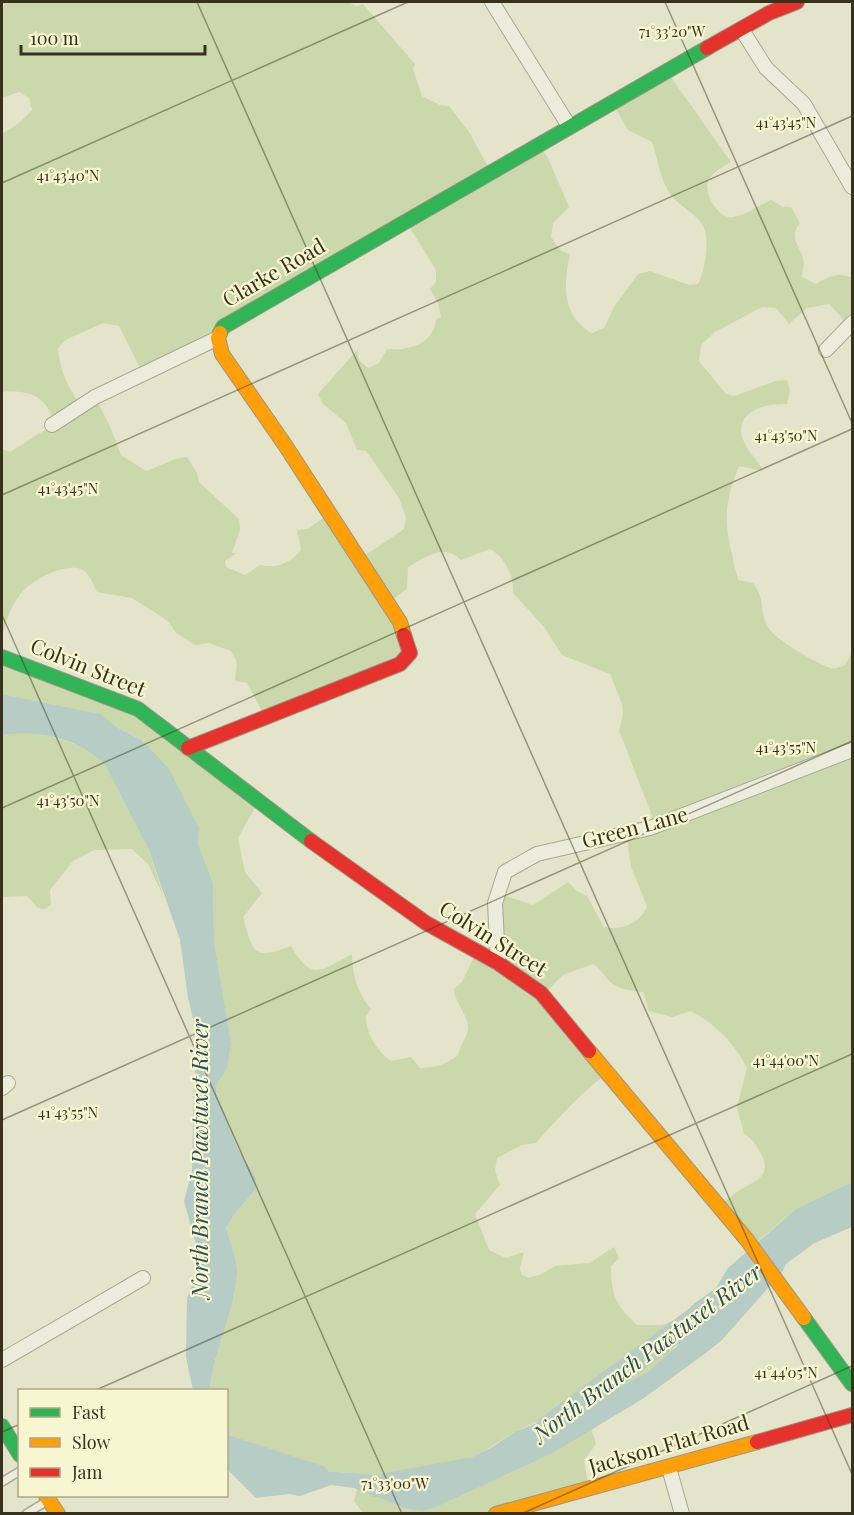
<svg xmlns="http://www.w3.org/2000/svg" width="854" height="1515" font-family="'Playfair Display',serif">
<style>
.green{fill:#cbd8ac;fill-rule:evenodd}
.water{fill:#b6ccc4}
.lines{fill:none;stroke-linecap:round;stroke-linejoin:round}
.river{stroke:#b6ccc4;stroke-width:22}
.lane-casing{stroke:#a9a894;stroke-width:10}
.street-casing{stroke:#a9a894;stroke-width:16}
.fast-casing{stroke:#999784;stroke-width:16}
.slow-casing{stroke:#999784;stroke-width:16}
.jam-casing{stroke:#999784;stroke-width:16}
.lane{stroke:#ececdd;stroke-width:7}
.street{stroke:#ececdd;stroke-width:14}
.fast{stroke:#30b455;stroke-width:14}
.slow{stroke:#ff9f0a;stroke-width:14}
.jam{stroke:#e5322d;stroke-width:14}
.ticks{fill:none;stroke:#38321d;stroke-width:1.5;stroke-opacity:0.45}
.labels{text-anchor:middle;stroke-width:4.5;stroke-linejoin:round;paint-order:stroke}
.street-label{font-size:21px;fill:#38321d;stroke:#f7f6d0}
.water-label{font-size:22px;font-style:italic;fill:#2b4f59;stroke:#f7f6d0}
.ticks-label{font-size:15px;text-anchor:middle;fill:#38321d;stroke:#f7f6d0;stroke-width:4.5;stroke-linejoin:round;paint-order:stroke}
</style>
<rect width="100%" height="100%" fill="#e4e4ca"/>
<g class="green">
<path d="M2,2h346l8,4 7,-2 52,60 -2,5 9,27 18,9 9,1 20,26 21,38 48,-25 10,13 21,49 -16,16 -2,14 10,14 9,3c-7,31 -8,62 22,79l12,-5 10,-21 24,-33 12,-3 39,14 9,-1c7,-14 13,-45 4,-60 -7,-11 -23,-18 -31,-29 -11,-14 -13,-36 -19,-53l-24,-12 -15,-26 55,-31 63,89c-8,5 -17,9 -22,17 -7,12 9,41 24,38 12,-1 27,-12 38,-17l12,7h8l9,16c-13,15 2,23 4,40 0,4 -2,10 -2,14l14,7c13,-8 22,-12 36,-6v46l-2,2 -21,-22 -22,4 -18,16 -13,-16 -14,-1 -47,25 -14,13 -2,16 27,33 8,2 42,-15 11,-1 3,10 -3,14c-29,-1 -61,12 -38,47 5,6 10,12 14,20l-24,-5c-20,49 -12,65 -1,114l15,3c14,19 5,27 15,44 6,12 49,37 63,41 5,1 9,-1 14,-3l7,-13v530l-56,27 -43,36 -32,-40c6,-5 12,-11 19,-15 14,-9 32,-13 22,-34 -5,-10 -8,-16 -18,-22l-7,-27 10,-39c-14,-27 -30,-42 -56,-57l-19,6 -23,-6 -6,-19c-8,-1 -18,-2 -25,-5 -11,-4 -15,-17 -25,-23l-30,11 -20,20 63,79c-26,20 -48,44 -70,69l-14,2 -25,13 -2,13 5,14 -25,29 14,36 17,8 18,-6 -4,16 1,6 7,4 14,-4 13,-8 34,-3 25,-16 5,11 -8,8c0,30 5,39 26,59h25l25,-10c-4,26 -18,42 -40,58 -40,29 -91,35 -133,60 -26,15 -52,33 -81,44 -13,5 -26,4 -40,-1l-111,-8 -55,-31 -1,-47h-16c3,-40 25,-75 27,-117 1,-13 -7,-31 -11,-45l7,-12 22,-26 -9,-31 -9,-12 -21,-52 1,-11 10,-15 4,-26 -17,-102 -1,-58 -15,-39 1,-16 -56,-88 -25,-12 -17,-14 -99,-20v-36l110,41 145,105 -19,34 7,34 17,21 -19,24c10,36 10,44 48,29 21,36 29,25 61,8 0,21 6,39 19,55l-5,7c0,18 11,35 25,45l20,-4 9,11c15,0 27,-4 38,-13 2,-11 11,-20 10,-28 -1,-14 -13,-23 -14,-38l8,-7 13,-27 17,6 8,-67 33,11 35,-23 9,9 10,5 17,31c17,4 37,-4 43,-21l-16,-39 -4,-30 22,-9 3,-12 -33,-86 4,-16 -1,-10 -12,-30 -48,-19 -18,-28 -31,-34c1,-17 -8,-36 -23,-44l-29,11c-17,-17 -35,-3 -53,7l-1,22 -19,14 21,47 -144,67 -18,-34 -12,-2 2,-19 -6,-11 -22,-8 -14,2 -19,-12 -8,-12 -36,-23 -35,-6c-4,-8 -7,-19 -16,-23 -15,-6 -46,9 -56,20 -13,13 -20,33 -23,50v-190l8,3 46,-29c-10,-18 -13,-28 -35,-31 -7,0 -13,-2 -19,1v-259l17,-11 13,-13 -3,-12 -10,-6 -17,6v-86l2,-6zM407,223l29,47v12l-6,7 8,14 3,14 -5,2c-2,25 -27,32 -49,30l-8,14 -10,5c-8,-5 -13,-9 -11,-19l-40,45 5,10 23,19 11,27 9,1 33,47 7,20 -2,11 -44,30 -33,-44 -19,14 -11,1 4,20c-11,13 -24,19 -41,15l-15,10 -19,-8 -1,-6 12,-8h-5l8,-24 -1,-10 -40,-37 -2,-9 -10,-16 -9,1 -32,13 -25,-16 -12,-31 -13,-25 -15,7c-13,-19 -21,-34 -23,-57l7,-9 38,-17 16,3 24,48z"/>
<path d="M27,732c29,4 55,11 77,31l44,85 16,50 -16,-34 -16,-15 -38,1 -21,11 -23,29 1,15 -6,4 -7,-1 -11,-12 -25,1v-162z"/>
<path d="M591,1428l5,16 -12,16 5,31 -74,22h-152l-9,-12 3,-12 50,20 18,2 126,-57z"/>
</g>
<g class="water">
<path d="M2,694l99,20 17,14 24,12 27,29 30,59 -1,16 15,39 1,58 17,102 -4,26 -10,15 -1,11 21,52 19,31 -1,12 -22,26 -7,12c4,14 12,32 11,45 -2,41 -24,77 -27,117h-17l-7,-33 1,-58 10,-28 1,-19 -14,-51 8,-30 2,-95 6,-23 -2,-15 -10,-40 -8,-58 -32,-92 -44,-85c-30,-26 -64,-33 -102,-28z"/>
<path d="M852,1182v31l-58,28 -11,30 -61,69 -15,12 -63,46 -93,56 -113,52 -14,5 -17,-2 -53,-21 -23,-3 -31,11 -11,-2 -33,4 -29,-29 -1,-32 56,31 111,8 15,5 24,-3 62,-32 21,-14 90,-37 42,-22 30,-27 8,-14 6,-26 25,-18 12,-20 68,-59z"/>
</g>
<g class="lines">
<g class="river">
<path d="M769,1263l39,-29 44,-19"/>
<path d="M547,1427l164,-121"/>
<path d="M226,1446l92,30"/>
<path d="M376,1486l91,-17"/>
</g>
<defs>
<g id="lane">
<path d="M2,1482l18,-11"/>
<path d="M26,1514l21,-13"/>
</g>
<g id="street">
<path d="M492,2l77,124"/>
<path d="M742,30l24,38 38,36 48,83"/>
<path d="M826,350l26,-27"/>
<path d="M52,425l43,-28 123,-59"/>
<path d="M498,963l-3,-60 10,-31 32,-18 113,-26 202,-78"/>
<path d="M2,1088l6,-5"/>
<path d="M2,1360l141,-82"/>
<path d="M669,1468l13,46"/>
</g>
<g id="fast">
<path d="M220,333l3,-6 484,-279"/>
<path d="M2,657l136,52 173,132"/>
<path d="M804,1318l48,66"/>
<path d="M2,1426l18,29"/>
</g>
<g id="slow">
<path d="M220,333l-2,5 4,16 63,91 115,177 4,13"/>
<path d="M589,1051l158,189 57,78"/>
<path d="M46,1496l12,18"/>
<path d="M496,1514l261,-72"/>
</g>
<g id="jam">
<path d="M707,48l62,-35 28,-11"/>
<path d="M188,748l212,-84 10,-11 -6,-18"/>
<path d="M311,841l115,82 72,40 43,30 48,58"/>
<path d="M757,1442l95,-27"/>
</g>
</defs>
<use href="#lane" class="lane-casing"/>
<use href="#street" class="street-casing"/>
<use href="#fast" class="fast-casing"/>
<use href="#slow" class="slow-casing"/>
<use href="#jam" class="jam-casing"/>
<use href="#lane" class="lane"/>
<use href="#street" class="street"/>
<use href="#fast" class="fast"/>
<use href="#slow" class="slow"/>
<use href="#jam" class="jam"/>
</g>
<path class="ticks" d="M197,2l655,1472M665,2l187,421M2,183l406,-181M2,495l850,-379M2,615l400,899M2,808l850,-379M2,1120l850,-379M96,1390l756,-336M2,1432l18,-8M521,1514l331,-148"/>
<g class="labels">
<g class="street-label">
<text transform="translate(274 273) rotate(-30)" y="7">Clarke Road</text>
<text transform="translate(88 668) rotate(22)" y="7">Colvin Street</text>
<text transform="translate(635 828) rotate(-15)" y="7">Green Lane</text>
<text transform="translate(493 939) rotate(32)" y="7">Colvin Street</text>
<text transform="translate(669 1445) rotate(-16)" y="7">Jackson Flat Road</text>
</g>
<g class="water-label">
<text transform="translate(200 1159) rotate(-90)" y="8">North Branch Pawtuxet River</text>
<text transform="translate(647 1353) rotate(-37)" y="8">North Branch Pawtuxet River</text>
</g>
</g>
<g class="ticks-label">
<text x="672" y="37">71°33'20"W</text>
<text x="786" y="128">41°43'45"N</text>
<text x="68" y="181">41°43'40"N</text>
<text x="786" y="441">41°43'50"N</text>
<text x="68" y="494">41°43'45"N</text>
<text x="786" y="753">41°43'55"N</text>
<text x="68" y="806">41°43'50"N</text>
<text x="786" y="1066">41°44'00"N</text>
<text x="68" y="1118">41°43'55"N</text>
<text x="786" y="1378">41°44'05"N</text>
<text x="395" y="1489">71°33'00"W</text>
</g>
<rect width="854" height="1515" fill="none" stroke="#38321d" stroke-width="6"/>
<rect x="18" y="1389" width="210" height="108" fill="#f7f6d0" stroke="#aba888" stroke-width="1.5"/>
<rect x="30" y="1408" width="30" height="9" fill="#30b455" stroke="#aba888" stroke-width="1.5"/>
<text x="72" y="1419" font-size="18" fill="#38321d">Fast</text>
<rect x="30" y="1438" width="30" height="9" fill="#ff9f0a" stroke="#aba888" stroke-width="1.5"/>
<text x="72" y="1449" font-size="18" fill="#38321d">Slow</text>
<rect x="30" y="1468" width="30" height="9" fill="#e5322d" stroke="#aba888" stroke-width="1.5"/>
<text x="72" y="1479" font-size="18" fill="#38321d">Jam</text>
<path d="M21 45v9h184v-9" fill="none" stroke="#38321d" stroke-width="3"/>
<text x="30" y="45" font-size="18" fill="#38321d" stroke="#f7f6d0" stroke-width="4.5" paint-order="stroke">100 m</text>
</svg>
